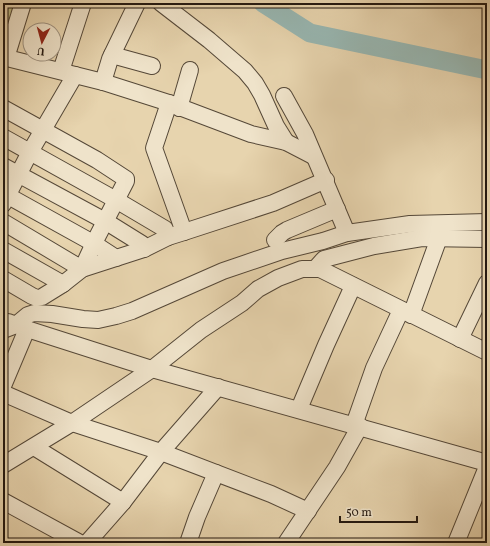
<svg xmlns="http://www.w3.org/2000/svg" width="490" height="546" font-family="Vollkorn,serif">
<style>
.green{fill:#bdbb85;stroke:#706a4b}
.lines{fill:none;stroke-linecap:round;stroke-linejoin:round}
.river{stroke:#98b7b2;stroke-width:19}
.minor-casing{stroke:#554838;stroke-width:18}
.minor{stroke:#efe3ca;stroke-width:16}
</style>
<rect width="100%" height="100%" fill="#e7d4ae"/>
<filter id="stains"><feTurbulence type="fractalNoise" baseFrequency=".005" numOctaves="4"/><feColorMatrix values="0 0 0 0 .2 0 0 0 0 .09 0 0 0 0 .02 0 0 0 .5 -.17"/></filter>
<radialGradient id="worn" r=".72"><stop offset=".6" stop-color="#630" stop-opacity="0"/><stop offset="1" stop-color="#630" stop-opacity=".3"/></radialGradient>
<path class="green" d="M3,3h16l-16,47z"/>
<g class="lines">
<path class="river" d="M263,3l47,30 177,37"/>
<defs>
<g id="minor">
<path d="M161,3l48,37 36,31 10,12 7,12 14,31 10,16"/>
<path d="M112,55l40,11"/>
<path d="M3,57l100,25 66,21 82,31 35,8 27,14"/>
<path d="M6,58l17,-55"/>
<path d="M61,71l22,-68"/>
<path d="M103,82l7,-23 27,-56"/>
<path d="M284,96l21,38 42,99"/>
<path d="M169,103l-15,45 30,84"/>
<path d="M3,108l94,52 29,19v2l-31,60 -13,28 -79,-47"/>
<path d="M179,108l11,-38"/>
<path d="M3,137l113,63 49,29 3,8"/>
<path d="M3,166l102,55 37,23 2,5"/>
<path d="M3,193l90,50 23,15"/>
<path d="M3,204l27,-52 45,-77"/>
<path d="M275,240l7,-7 5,-3 50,-21"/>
<path d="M3,250l60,34"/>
<path d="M315,269l9,-10 50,-13 48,-8 65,1"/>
<path d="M3,279l29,17 5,2 5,-1 21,-13 19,-15 62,-20 24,-12 16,-5 89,-29 53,-23"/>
<path d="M411,315l28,-77"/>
<path d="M8,322l19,7 125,40 335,94"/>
<path d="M3,330l13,-5 12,-10 6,-2 18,1 31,5 15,1 18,-4 16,-5 91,-40 59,-20 41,-10 24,-8 63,-9 77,-2"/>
<path d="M460,339l27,-56"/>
<path d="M3,386l24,-57"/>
<path d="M3,393l69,30 89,29 110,42 37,17"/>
<path d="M299,409l27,-64 27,-59"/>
<path d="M354,425l20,-57 27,-58"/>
<path d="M34,447l89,55"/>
<path d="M3,465l69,-42 80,-54 49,-39 41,-27 16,-14 20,-11 24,-9h18l167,83"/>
<path d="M3,501l77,42"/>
<path d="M87,543l36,-41 38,-50 57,-65"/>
<path d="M188,543l9,-26 19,-44"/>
<path d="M286,543l51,-76 23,-41"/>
<path d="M456,543l31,-76"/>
</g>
</defs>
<use href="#minor" class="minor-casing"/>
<use href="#minor" class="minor"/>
</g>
<rect width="490" height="546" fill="none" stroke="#e7d4ae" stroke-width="16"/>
<rect x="4" y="4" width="482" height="538" fill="none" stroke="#241911" stroke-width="2"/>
<rect x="8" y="8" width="474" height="530" fill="none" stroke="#241911"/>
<g transform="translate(42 42) rotate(186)"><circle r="19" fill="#efe3ca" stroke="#9e9280"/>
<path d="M0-3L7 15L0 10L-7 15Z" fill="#8f2418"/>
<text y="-6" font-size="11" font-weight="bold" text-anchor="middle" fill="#241911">U</text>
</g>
<path d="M340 516v6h77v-6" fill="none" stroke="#241911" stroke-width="2"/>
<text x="346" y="516" font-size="12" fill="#241911" stroke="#efe3ca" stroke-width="3" paint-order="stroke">50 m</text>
<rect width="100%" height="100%" filter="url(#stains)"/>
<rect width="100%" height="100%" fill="url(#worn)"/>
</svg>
